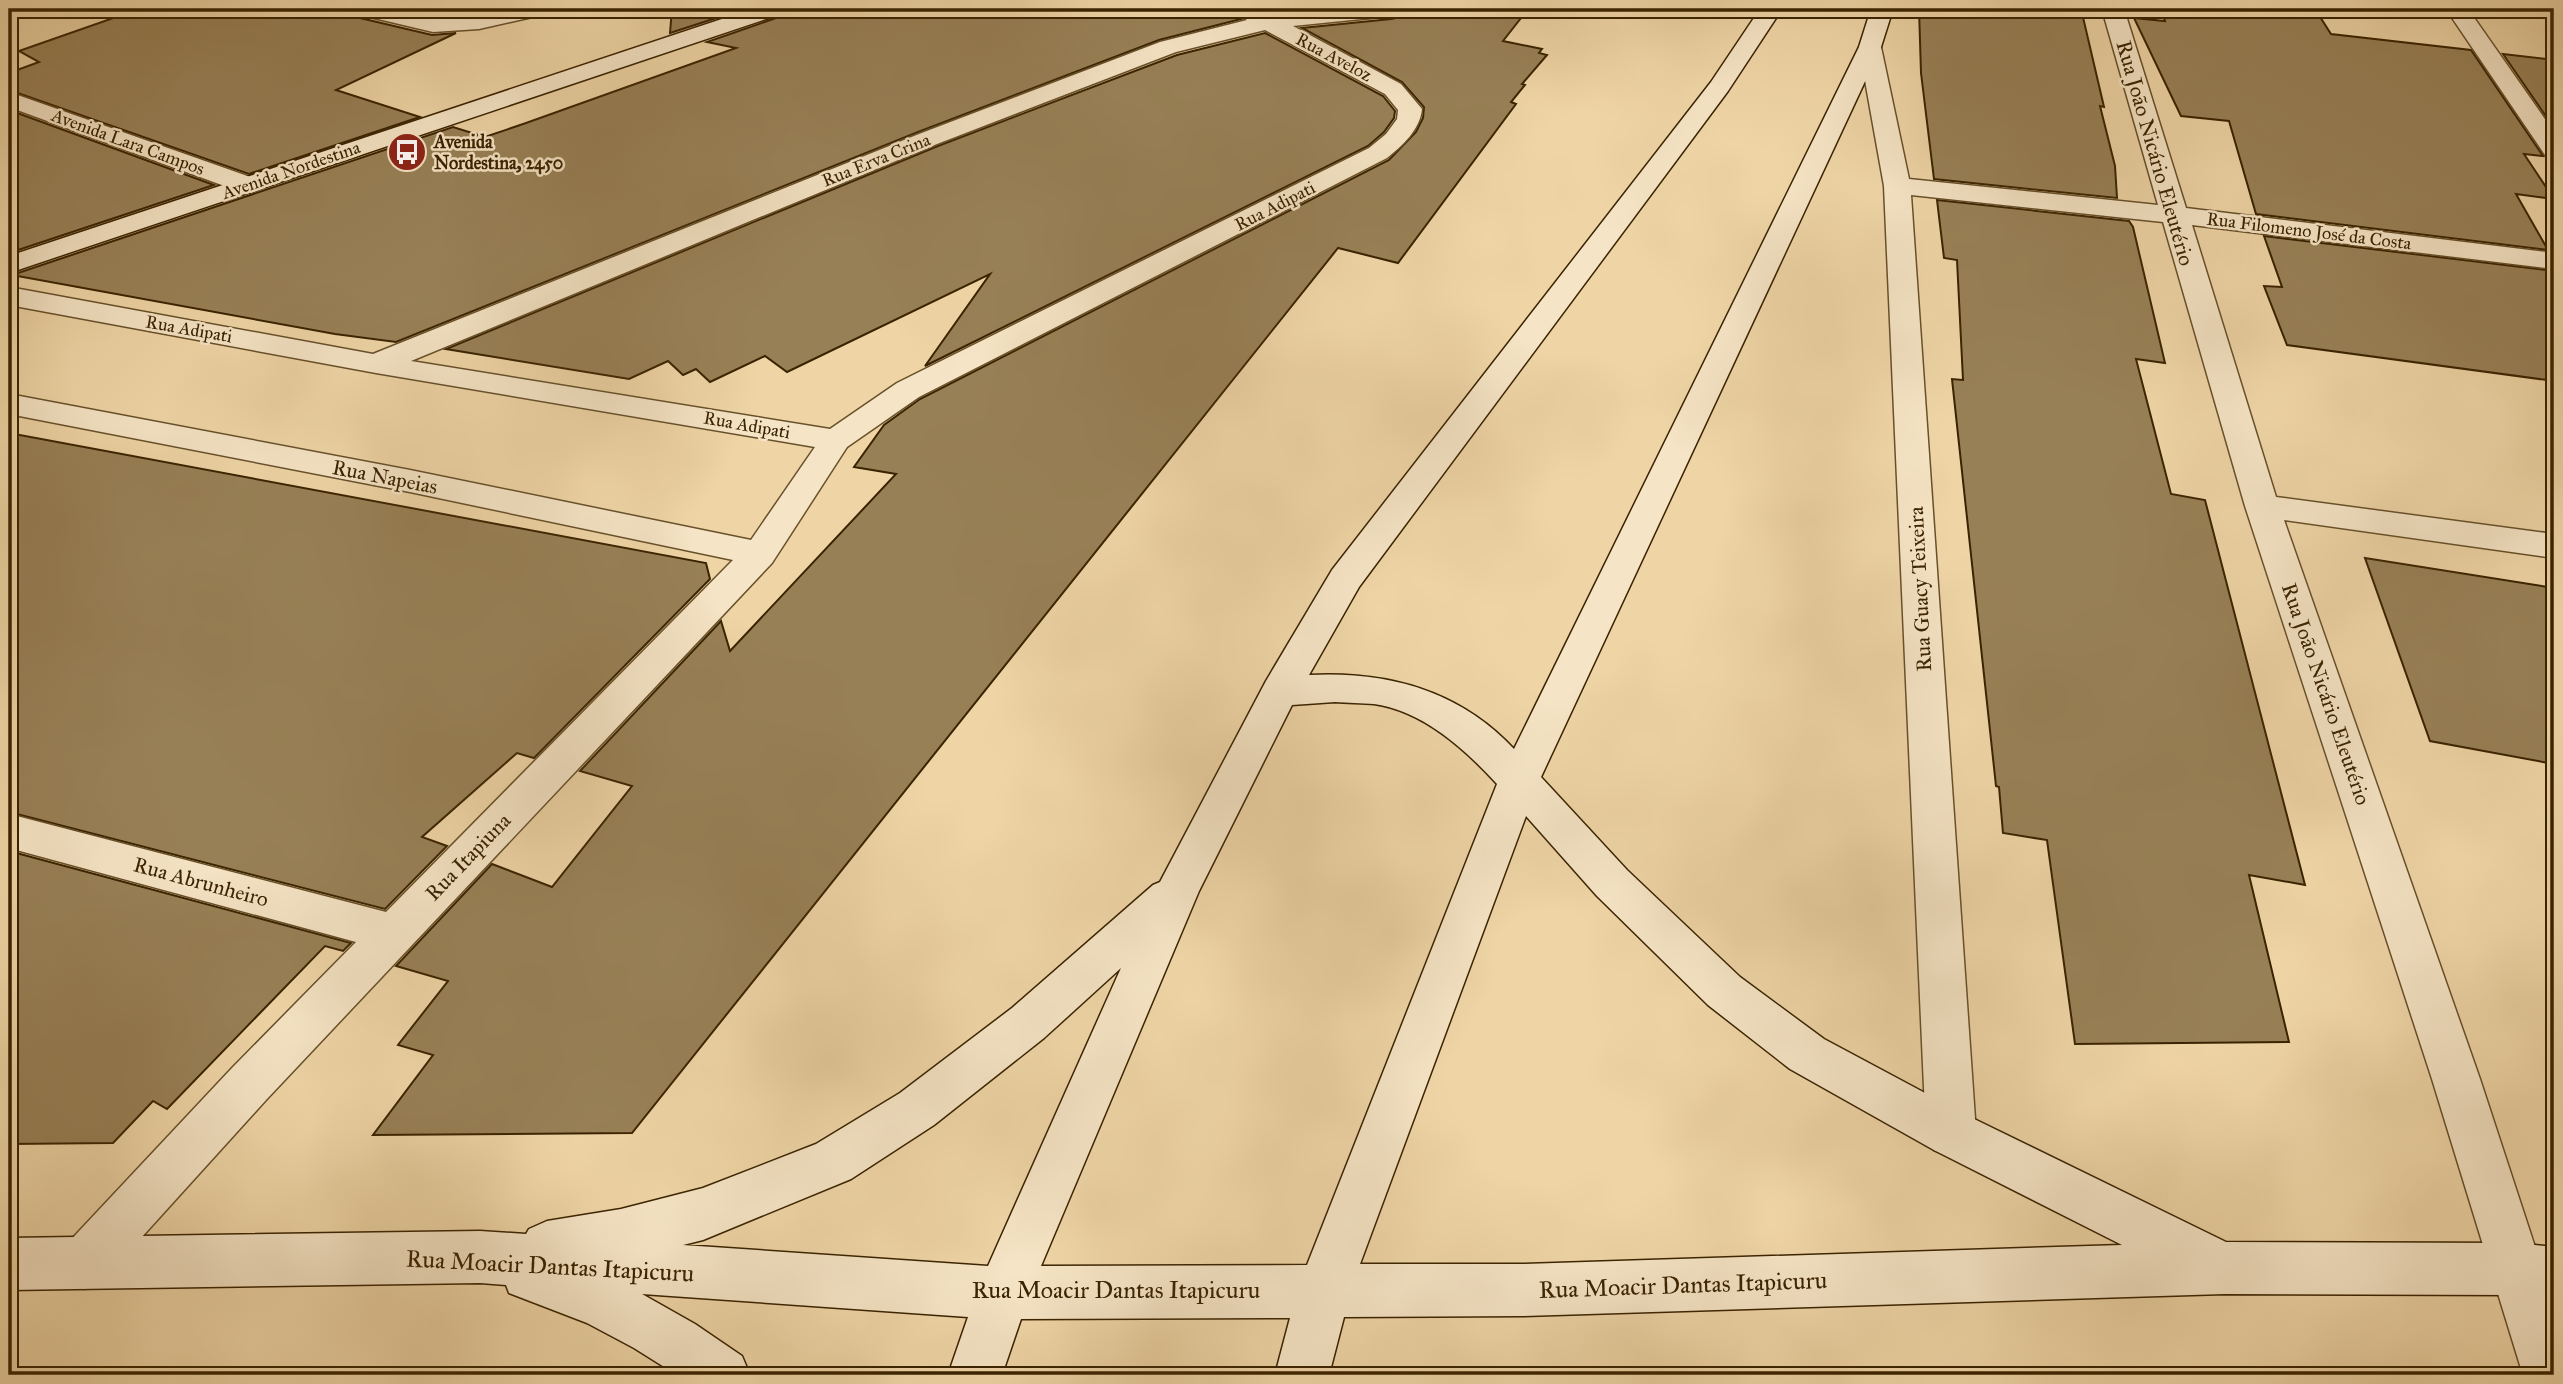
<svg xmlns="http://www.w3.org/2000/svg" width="2563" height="1384" font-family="'IM FELL Great Primer',serif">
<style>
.building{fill:#988056;stroke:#3a2300;stroke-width:2}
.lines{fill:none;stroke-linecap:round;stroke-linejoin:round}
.street-casing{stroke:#67502a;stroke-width:3}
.secondary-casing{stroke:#3a2300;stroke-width:3}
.street{fill:#f5e4c5;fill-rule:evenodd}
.secondary{fill:#f5e4c5;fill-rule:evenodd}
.labels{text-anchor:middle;stroke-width:5;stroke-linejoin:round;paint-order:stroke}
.far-street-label{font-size:18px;fill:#3a2300;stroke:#f5e4c5}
.far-poi-label{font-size:18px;font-weight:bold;fill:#3a2300;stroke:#f5e4c5;text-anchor:start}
.street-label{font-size:21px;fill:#3a2300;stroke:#f5e4c5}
.near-street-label{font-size:24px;fill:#3a2300;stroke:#f5e4c5}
</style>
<rect width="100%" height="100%" fill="#efd5a6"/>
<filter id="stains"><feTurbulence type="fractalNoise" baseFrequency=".00286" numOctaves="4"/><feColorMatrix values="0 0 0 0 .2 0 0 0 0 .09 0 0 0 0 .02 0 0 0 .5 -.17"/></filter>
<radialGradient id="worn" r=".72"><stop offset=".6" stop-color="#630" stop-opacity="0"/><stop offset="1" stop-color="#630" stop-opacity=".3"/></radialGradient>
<g class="building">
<path d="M139,9h212l5,8 76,18 24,-2 -120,57 84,27 -171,57 -240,-84v-17l30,-11 -20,-11z"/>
<path d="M403,9h94l-64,6z"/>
<path d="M672,9h72l-74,24z"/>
<path d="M787,9h443l11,10 -82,21 -241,92 -522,210 -61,-8 -323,-59 441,-148 32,10 41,-14 210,-75 -29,-6 75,-26z"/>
<path d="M1405,9h123l-25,32 39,8 -3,4 8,2 -25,29 3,1 -14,17 5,2 -118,159 -60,-15 -706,885 -259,2 60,-80 -35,-10 50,-64 -52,-15 96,-102 60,23 80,-101 -52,-15 141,-150 9,30 166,-177 -42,-7 30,-42 36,-26 469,-239 27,-28 7,-14 1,-11 -22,-25 -100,-54 89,-9 9,-2z"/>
<path d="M1919,9h121l42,4 22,94 -4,-1 15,60 2,32 -183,-19 -13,-106z"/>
<path d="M2161,9h154l16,25 140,16 72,106 -19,-2 30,45 -38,-5 32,56 -292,-36 -27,-93 -48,-5 -47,-98 31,3z"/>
<path d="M1265,33l118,63 12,15 -1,7 -10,14 -16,14 -443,220 65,-92 -203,98 -22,-16 -55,26 -14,-13 -13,6 -15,-14 -39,18 -183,-30 492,-203 239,-91z"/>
<path d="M2503,54l51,6v68z"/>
<path d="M9,110l205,75 -205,68z"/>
<path d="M1937,200l192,21 4,6 32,136 -29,-4 35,135 34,6 100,385 -56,-10 40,167 -214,2 -28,-204 -44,-7 -4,-46 -3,-1 -44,-407 11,1 -6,-120 -13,-2z"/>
<path d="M2264,236l290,35v110l-267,-36 -23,-59 18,1z"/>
<path d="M9,433l697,130 4,16 -176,179 -17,-5 -95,84 25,9 -62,63 -376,-97z"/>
<path d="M2365,558l189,30v176l-124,-23z"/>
<path d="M9,851l342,92 -8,8 -18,-5 -158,163 -14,-8 -40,42 -104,1z"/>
</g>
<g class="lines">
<defs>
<g id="street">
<path d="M354,9h38l41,9 46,-3 30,-6h40l-3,5 -67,15 -46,3 -76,-18z"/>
<path d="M1232,9h27l12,6 61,-6h70l-3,5 -8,2 -98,10 108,58 21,25c-2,21 -20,37 -35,49l-468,239 -72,50 -75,116 -506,537 -164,181 -18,8 -18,-8 -8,-18 8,-18 166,-177 124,-126 -347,-94v-34l377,98 347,-352 -323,-68 -401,-78v-20l401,76 341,70 64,-93 -439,-74 -367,-68v-18l364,67 546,-220 241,-92 87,-22zM1265,30l120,64 13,16 -1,9 -11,15 -17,14 -472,235 -67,46 -419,-68 526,-217 239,-92z"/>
<path d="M2102,9h22l62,199 368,45v16l-362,-44 84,272 278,37v24l-270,-38 196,559 74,226v70h-31l-91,-296 -187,-573 -82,-284 -252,-27 65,938 -8,17 -17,7 -17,-7 -8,-17 -42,-947 -25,-139 3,-5h16l3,5 28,132 249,26z"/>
<path d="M2446,9h22l86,123v26l-9,-3z"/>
<path d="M9,92l247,87 4,6 -4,6 -9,2 -9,-2 -229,-84z"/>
</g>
<g id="secondary">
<path d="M752,9h32l-3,5 -772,259v-17z"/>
<path d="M1760,9h22l-54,82 -369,496 -50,88c78,-4 150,15 205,74l345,-702 12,-38h22l-12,38 -340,730 86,93 113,107 84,62 144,77 258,126 290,1 38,4v52l-38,-4 -292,-1 -700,22 -180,1 -15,58h-54l15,-57 -269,1 -19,56h-54l20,-58 -326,-23 53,30 47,32 8,19h-73l-43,-27 -47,-25 -78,-30 -3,-8 -26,-2 -471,7v-52l471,-7 46,3 3,-5 18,-8 74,-12 82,-21 113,-44 84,-51 112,-85 141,-123 7,-3 106,-201 66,-111 379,-488zM1335,702c13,1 26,1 39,2 49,7 91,45 123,80l-190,481 -266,1 158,-375 93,-186zM1526,816l71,80 111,109 82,64 144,81 188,95 -598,19h-164zM1121,968l-133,298 -305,-21 20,-5 148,-61 83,-54 110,-87z"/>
</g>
</defs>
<use href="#street" class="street-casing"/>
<use href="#secondary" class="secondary-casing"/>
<use href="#street" class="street"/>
<use href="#secondary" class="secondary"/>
</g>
<defs>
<symbol id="bus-disc" viewBox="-11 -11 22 22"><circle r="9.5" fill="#8f2418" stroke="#f5e4c5"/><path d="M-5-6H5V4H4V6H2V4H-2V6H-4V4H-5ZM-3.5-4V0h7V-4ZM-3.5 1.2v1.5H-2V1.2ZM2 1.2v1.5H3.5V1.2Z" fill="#fff"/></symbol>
</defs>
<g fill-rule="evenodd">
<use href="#bus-disc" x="385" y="130" width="44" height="44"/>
</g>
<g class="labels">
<g class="far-street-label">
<text transform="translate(1334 57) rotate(28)" y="6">Rua Aveloz</text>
<text transform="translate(128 142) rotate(20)" y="6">Avenida Lara Campos</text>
<text transform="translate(876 160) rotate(-22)" y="6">Rua Erva Crina</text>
<text transform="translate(291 170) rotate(-19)" y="6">Avenida Nordestina</text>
<text transform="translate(1275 206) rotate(-27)" y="6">Rua Adipati</text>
<text transform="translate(2309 231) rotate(7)" y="6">Rua Filomeno José da Costa</text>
<text transform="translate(189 329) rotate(10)" y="6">Rua Adipati</text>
<text transform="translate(747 425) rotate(10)" y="6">Rua Adipati</text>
</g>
<g class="far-poi-label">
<text x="434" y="148">Avenida<tspan x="434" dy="21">Nordestina, 2450</tspan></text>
</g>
<g class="street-label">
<text transform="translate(2155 153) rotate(74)" y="7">Rua João Nicário Eleutério</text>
<text transform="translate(385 477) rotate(11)" y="7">Rua Napeias</text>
<text transform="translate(1920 589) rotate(-93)" y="7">Rua Guacy Teixeira</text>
<text transform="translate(2326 694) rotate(71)" y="7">Rua João Nicário Eleutério</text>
<text transform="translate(468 857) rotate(-46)" y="7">Rua Itapiuna</text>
<text transform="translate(201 882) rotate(15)" y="7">Rua Abrunheiro</text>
</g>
<g class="near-street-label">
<text transform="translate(550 1266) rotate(3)" y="8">Rua Moacir Dantas Itapicuru</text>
<text transform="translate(1683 1285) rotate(-2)" y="8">Rua Moacir Dantas Itapicuru</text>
<text x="1116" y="1298">Rua Moacir Dantas Itapicuru</text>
</g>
</g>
<rect width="2563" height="1384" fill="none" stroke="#efd5a6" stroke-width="35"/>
<rect x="10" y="10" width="2542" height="1363" fill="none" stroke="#3a2300" stroke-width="3.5"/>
<rect x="18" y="18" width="2528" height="1349" fill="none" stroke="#3a2300" stroke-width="2"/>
<rect width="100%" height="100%" filter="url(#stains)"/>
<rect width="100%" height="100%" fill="url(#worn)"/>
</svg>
